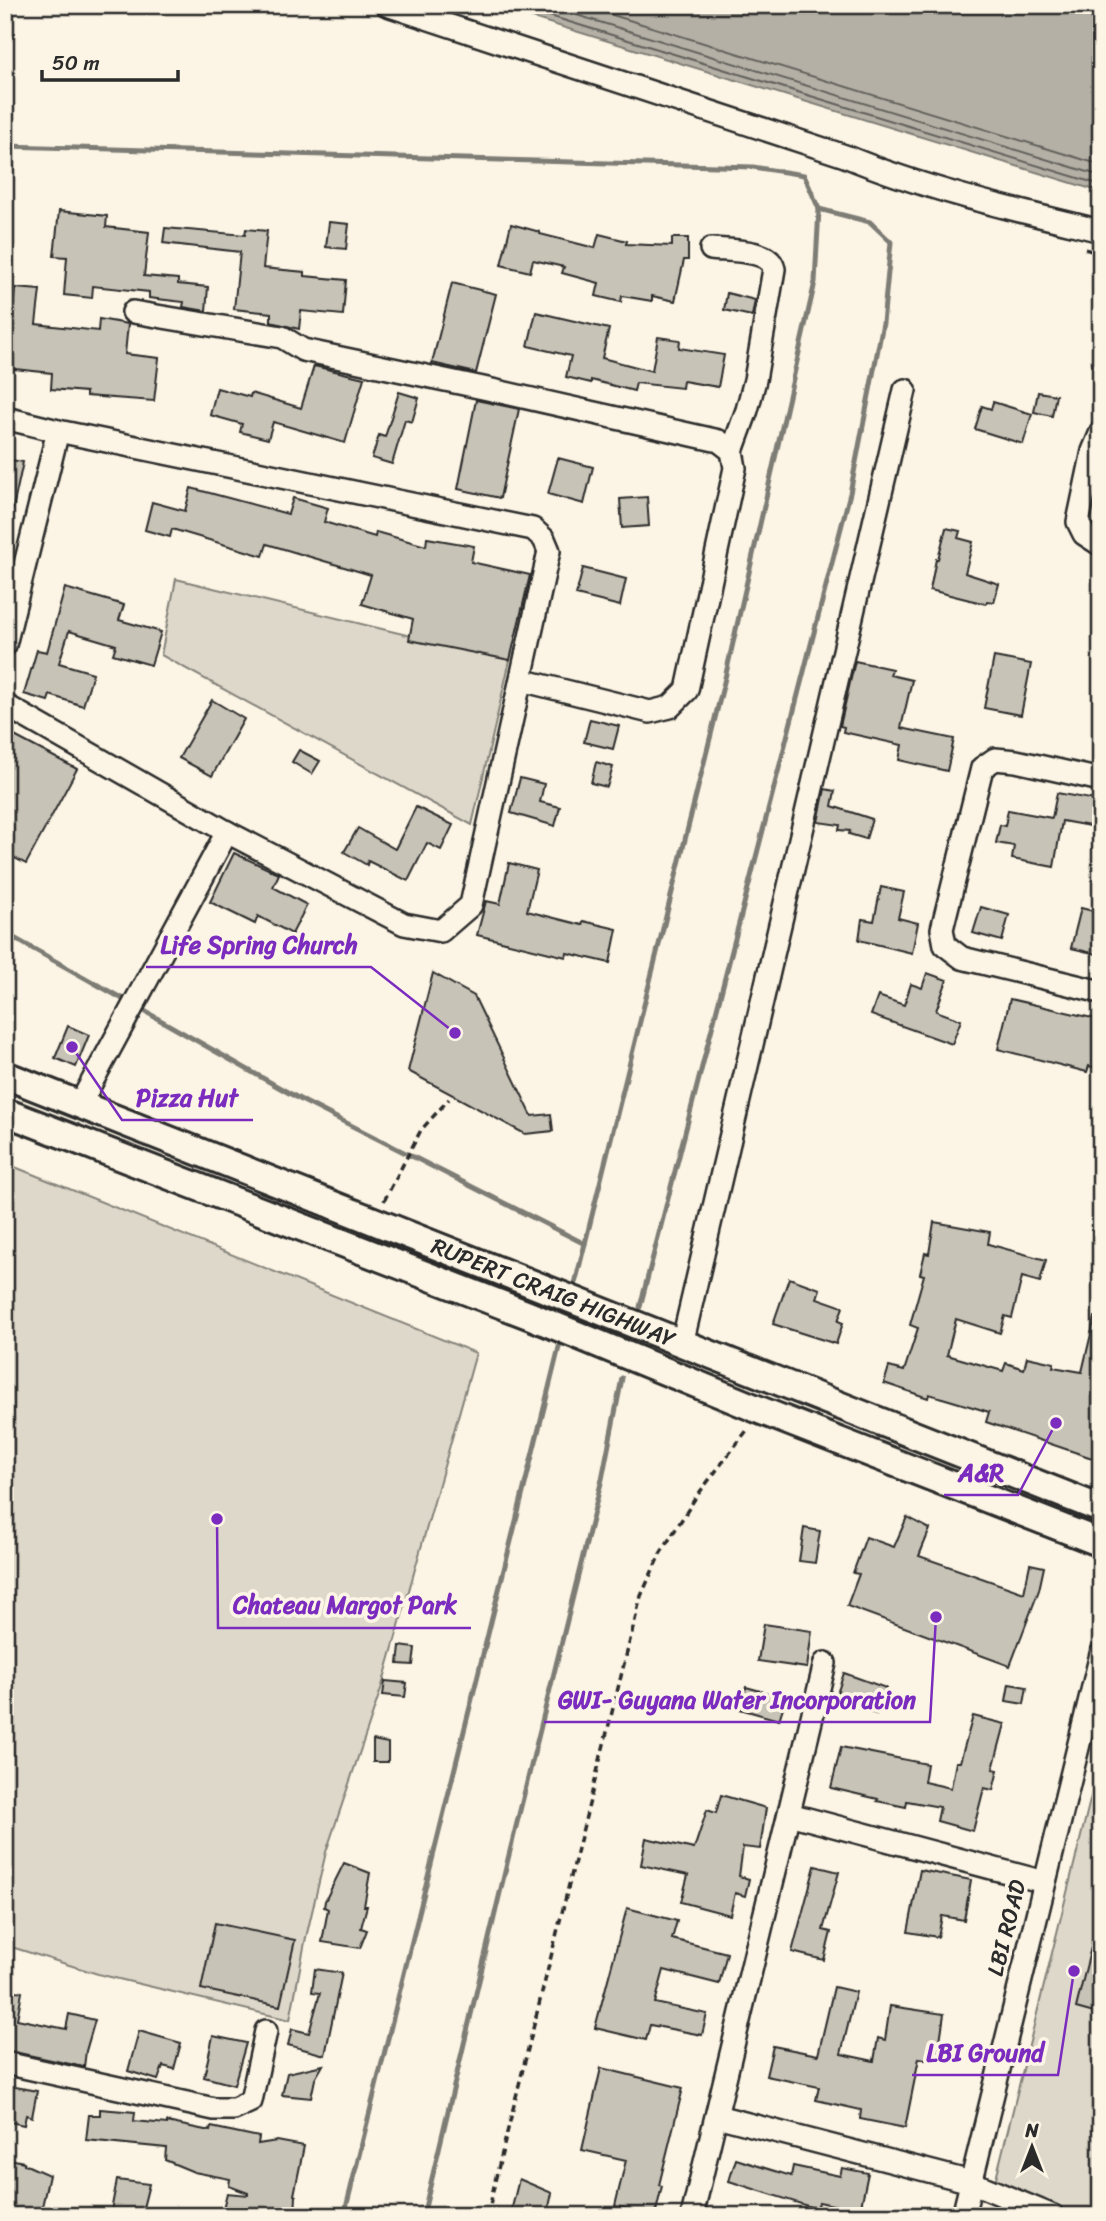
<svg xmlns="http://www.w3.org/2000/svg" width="1106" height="2221" font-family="Sriracha,sans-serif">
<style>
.green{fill:#ded8ca;stroke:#84827a;stroke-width:2}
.water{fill:#b4b0a5;stroke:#7d7b74;stroke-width:2}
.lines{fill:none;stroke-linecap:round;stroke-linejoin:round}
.shore{stroke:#62605c;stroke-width:2}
.stream{stroke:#7d7b74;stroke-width:5}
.building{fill:#c8c3b7;stroke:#2b2b2b;stroke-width:2}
.minor-casing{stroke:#2b2b2b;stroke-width:26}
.major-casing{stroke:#2b2b2b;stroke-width:32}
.path{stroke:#2b2b2b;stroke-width:3.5;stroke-dasharray:7 5;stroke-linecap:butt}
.minor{stroke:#fcf5e5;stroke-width:21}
.major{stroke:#fcf5e5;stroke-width:26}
.labels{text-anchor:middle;stroke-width:7;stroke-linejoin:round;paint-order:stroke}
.street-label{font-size:23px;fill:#2b2b2b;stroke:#fcf5e5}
.leader{fill:none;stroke:#7b2cbf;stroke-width:2.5}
.callout-dot{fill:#7b2cbf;stroke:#fcf5e5;stroke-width:2.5}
.callout-label{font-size:24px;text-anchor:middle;font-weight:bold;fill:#7b2cbf;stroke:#fcf5e5;stroke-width:7;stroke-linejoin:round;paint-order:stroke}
</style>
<rect width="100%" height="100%" fill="#fcf5e5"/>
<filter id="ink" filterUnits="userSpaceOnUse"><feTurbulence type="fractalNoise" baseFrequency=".0143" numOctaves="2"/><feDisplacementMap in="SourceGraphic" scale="14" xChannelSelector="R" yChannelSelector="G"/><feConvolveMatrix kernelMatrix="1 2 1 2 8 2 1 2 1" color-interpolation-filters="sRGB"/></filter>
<g filter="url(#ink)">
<g class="green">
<path d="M176,579l334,81 -38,165 -311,-170z"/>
<path d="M5,1163l471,190 -94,333 -56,166 -21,90 -15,78 -192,-46 -93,-29z"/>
<path d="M1101,1756v460h-28l-79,-30z"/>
</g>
<path class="water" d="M490,5h611v187z"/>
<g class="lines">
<g class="shore">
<path d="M514,5l587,180"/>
<path d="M544,5l557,171"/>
<path d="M580,5l521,160"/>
</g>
<g class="stream">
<path d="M5,146l748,21 51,8 15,34 -4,73 -90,396 -152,614"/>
<path d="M5,933l125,70"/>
<path d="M139,1008l166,94 280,142"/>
<path d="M640,1307l210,-814 33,-170 8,-81 -21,-20 -51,-13"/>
<path d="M344,2216l218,-881"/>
<path d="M423,2216l85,-357 94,-380 20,-101"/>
</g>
</g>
<g class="building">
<path d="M59,211l48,5 -1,11 43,5 -5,44 34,3v5l30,3 -2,24 -23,-4 1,-5 -35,-4v-6l-56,-6 -1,12 -28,-3 3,-38 -13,-1z"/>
<path d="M329,222l20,2 -3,25 -20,-2z"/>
<path d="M511,224l29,8v2l55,14 4,-14 28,7 -1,3 46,2v-8h16v22h-4l-9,41 -23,-5v5l-30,-5 -1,6 -25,-6 3,-13 -37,-10 2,-6 -31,-7 -3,12 -29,-7z"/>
<path d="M165,228l80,7 1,-6 21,2 -4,37 42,4v4l41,4 -3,35 -42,-4 -2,18 -28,-7v-9l-37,-4 6,-57 -77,-9z"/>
<path d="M452,283l44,11 -20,79 -44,-10z"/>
<path d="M15,288l25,2 -4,34 62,7 1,-12 29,5 -3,30 34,4 -5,43 -68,-5v-4l-35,-3 1,-16 -47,-5v-46l7,1z"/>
<path d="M727,293l28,7 -3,16 -28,-6z"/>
<path d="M536,312l73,17 -7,29 50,13 6,-34 22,3 -1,8 45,7 -6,32 -35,-6 -1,7 -46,-5 -2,8 -43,-11v3l-25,-6 5,-21 -43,-10z"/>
<path d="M314,366l50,12 -19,65 -72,-21 -5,17 -28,-7 2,-8 -32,-9 7,-27 33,9 1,-4 50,15z"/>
<path d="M399,392l20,6 -7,24 -7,-2 -13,44 -20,-6 7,-23 6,2z"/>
<path d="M1038,392l18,3 -4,21 -18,-4z"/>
<path d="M476,400l43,9 -19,89 -42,-9z"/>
<path d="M993,402l39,12 -9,30 -48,-15 7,-23 9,3z"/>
<path d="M558,458l35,9 -9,37 -36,-10z"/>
<path d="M5,459l18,3 -11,51 -7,-1z"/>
<path d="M191,488l97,26 5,-16 35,10 -4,14 51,15 1,-5 50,14 1,-8 47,8 -3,16 59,13 -20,85 -101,-20 4,-21 -51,-15 9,-29 -104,-31 -4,12 -91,-27 -2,8 -25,-7 7,-28 33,9z"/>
<path d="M647,497l2,29 -27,2 -2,-29z"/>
<path d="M946,528l14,3 -2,7 15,4 -8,31 34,11 -5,18 -7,-1 -1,3 -56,-14 6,-31h2z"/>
<path d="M583,568l43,11 -6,27 -44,-11z"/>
<path d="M65,588l59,17 -5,15 42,12 -10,33 -38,-11 3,-9 -47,-14 -10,32 34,10 -10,33 -33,-11 -2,6 -24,-7 13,-44 10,2z"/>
<path d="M994,657l37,7 -10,51 -37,-7z"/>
<path d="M855,661l37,8 -2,6 22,5 -11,48 53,11 -7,32 -48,-11 3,-15 -59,-13 1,-5 -4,-1z"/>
<path d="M212,700l32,19 -32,57 -33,-18z"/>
<path d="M590,719l29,7 -6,23 -29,-7z"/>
<path d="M5,731l72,38 -51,95 -21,-11z"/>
<path d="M299,750l21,11 -8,13 -20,-12z"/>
<path d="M596,762l17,5 -6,20 -16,-4z"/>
<path d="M520,778l24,6 -4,18 20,5 -5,19 -44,-13z"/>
<path d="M825,789l10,2 -3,15 40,13 -6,20 -17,-5 1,-3 -11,-1 1,-5 -22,-3z"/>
<path d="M1057,793l44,8v27l-39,-7 -8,46 -42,-8 2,-13 -18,-3 4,-18 5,1 3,-16 44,8z"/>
<path d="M416,807l37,18 -12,25 -14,-7 -19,38 -40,-20 -1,4 -23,-13 14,-24 37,21z"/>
<path d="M234,853l45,21 -6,13 34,18 -15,29 -34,-18 -3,8 -45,-22z"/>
<path d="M509,863l28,7 -10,41 55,14 1,-4 34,8 -7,34 -43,-10 -1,4 -89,-22 9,-34 14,3z"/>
<path d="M881,887l23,5 -6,26 20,5 -6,30 -53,-13 3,-21 12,2z"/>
<path d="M981,907l28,8 -7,26 -29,-8z"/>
<path d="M1081,908l20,5v42l-30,-7z"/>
<path d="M433,973l41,23 58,120 19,-2 2,17 -28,3 -117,-63z"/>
<path d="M927,973l20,7 -11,31 25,9 -9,24 -81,-29 7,-19 26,9 7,-21 11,4z"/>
<path d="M1010,999l91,21v49l-12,-3 -2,6 -89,-23z"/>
<path d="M68,1026l21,9 -13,32 -21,-9z"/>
<path d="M934,1222l56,10 -2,12 58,16 -6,22 -18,-5 -10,41 -7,-2 -5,17 -44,-14 -9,36 56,16 3,-8 18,6 3,-12 27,6 -1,4 29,5 13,-55h6v144l-115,-39 3,-10 -13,-4 -47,-14 -1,4 -44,-15 5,-16 15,4 14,-43 -8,-3 14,-50 -4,-1 5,-21 4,1z"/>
<path d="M789,1278l31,11 -3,9 26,9 -5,14 5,2 -7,21 -63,-20z"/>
<path d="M907,1517l23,12 -11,27 105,37 6,-29 14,3 -5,23 -29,76 -163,-60 12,-32 -6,-1 13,-36 28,10z"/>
<path d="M804,1528l16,3 -5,32 -16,-2z"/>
<path d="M764,1624l48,7 -5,37 -49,-7z"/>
<path d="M400,1646l15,2 -2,17 -15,-1z"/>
<path d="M844,1673l42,15 -10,26 -21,-8 1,-5 -19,-7z"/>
<path d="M385,1681l22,2 -2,14 -22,-2z"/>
<path d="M1009,1684l18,3 -3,17 -18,-3z"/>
<path d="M746,1687l40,11 -7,22 -39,-11z"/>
<path d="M973,1716l32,8 -12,45 5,1 -5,20 -9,-2 -11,43 -36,-10 3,-14 -33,-6 -1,6 -29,-6 1,-2 -47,-11 10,-41 86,17 -3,18 27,6 5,-26h4z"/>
<path d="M373,1740l15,3v19h-15z"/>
<path d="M721,1795l45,13 -6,41 -17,-2 -4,29 10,3 -4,17 -10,-3 -5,22 -49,-13 7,-27 -47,-10 5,-27 48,11 13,-39 9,3z"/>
<path d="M344,1863l26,10 -6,33h3l-6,22 6,2 -7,18 -38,-6 6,-33 -4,-2 1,-6z"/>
<path d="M815,1866l24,6 -16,58 8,2 -7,28 -32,-8z"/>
<path d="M920,1870l51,10 -7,40 -22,-4 -4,21 -30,-5z"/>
<path d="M627,1908l50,13 -5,18 55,14 -8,31 -55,-14 -9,33 52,11 -5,21 -52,-10 -4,15 -51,-12z"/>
<path d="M215,1923l80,17 -15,66 -79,-17z"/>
<path d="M1095,1931l6,1v83l-25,-7z"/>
<path d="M315,1969l27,4 -17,82 -37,-10 4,-16 17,4 11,-40 -8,-1z"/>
<path d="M834,1987l22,5 -15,62 33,7 4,-23 7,2 5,-34 54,8 -7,47 -18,-3 -14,70 -45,-9 1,-9 -45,-10 3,-13 -53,-11 7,-30 45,9z"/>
<path d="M5,1989l17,3 -5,27 49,10 3,-15 26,6 -9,31 -2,16 -79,-17z"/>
<path d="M139,2031l42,12 -7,26 -11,-3 -5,14 -30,-9z"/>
<path d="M213,2036l33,7 -12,42 -30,-8z"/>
<path d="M323,2065l-8,14 -4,19 -29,-3 5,-22z"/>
<path d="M601,2068l82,20 -24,97 3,1 -7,30 -40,-10 11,-46 -44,-10z"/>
<path d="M5,2085l32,6 -5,26 -6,-2 -2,10 -19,-4z"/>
<path d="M100,2109l35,3 -1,9 33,3v-2l43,9 1,-4 48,10 -1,7 19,-3 27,5 -10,49 2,1 -1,20h-74l6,-23 21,2v-2l-19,-7 1,-7 -36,-7 -29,-12 1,-12 -80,-8 3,-25h11z"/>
<path d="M5,2158l19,4v2l25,11 -9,41h-35z"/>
<path d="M736,2159l55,17 2,-10 47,10 2,-8 26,5 -8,38 -41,-9 -2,7 -88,-28z"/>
<path d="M519,2179l33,14 -5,23h-37z"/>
<path d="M117,2180l32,4 -8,32h-31z"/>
</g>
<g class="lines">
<defs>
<g id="minor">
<path d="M387,5l458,151c82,34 170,54 256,75"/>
<path d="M133,312l149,25 21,13 180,38 236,53 13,10"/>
<path d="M5,418l53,13 475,98 11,10 5,12 -78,354 -30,26 -37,-7 -177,-92 -222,-127"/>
<path d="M1101,432l-8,19 -15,71 6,12 17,11"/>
<path d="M5,645l53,-214"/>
<path d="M521,680l129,32 20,-5 17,-17 48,-222 -3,-17 15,-41 8,-30 19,-111c-4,-20 -44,-18 -63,-20"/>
<path d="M1101,780l-85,-19 -21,-2 -13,9 -40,161 3,16 17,13 139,34"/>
<path d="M80,1104l147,-272"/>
<path d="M682,1344l223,-954"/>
<path d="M789,1814l255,68"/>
<path d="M5,2063l209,46h20l17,-8 15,-70"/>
<path d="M717,2116l254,66 82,34"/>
<path d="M692,2216l133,-553"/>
<path d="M963,2216l138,-562"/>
</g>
<g id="major">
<path id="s1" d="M5,1075l1096,434"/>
<path d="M5,1112l526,204 231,95 339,132"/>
</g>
</defs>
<use href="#minor" class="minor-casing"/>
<use href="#major" class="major-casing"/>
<g class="path">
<path d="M1085,249l16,5"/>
<path d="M384,1201l37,-71 28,-31"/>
<path d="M488,2216l7,-35 146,-585 19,-42 36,-57 52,-68"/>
</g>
<use href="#minor" class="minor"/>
<use href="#major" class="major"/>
</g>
</g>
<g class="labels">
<g class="street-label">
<text dy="8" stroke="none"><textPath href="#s1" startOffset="590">RUPERT CRAIG HIGHWAY</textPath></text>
<text transform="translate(1006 1928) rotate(-76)" y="8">LBI ROAD</text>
</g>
</g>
<path class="leader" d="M455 1033L371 967H146M72 1047L122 1120H253M1056 1423L1018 1495H944M217 1519L218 1628H471M936 1617L930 1722H544M1074 1971L1058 2075H912"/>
<g class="callout-dot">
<circle cx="455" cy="1033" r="7"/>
<circle cx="72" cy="1047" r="7"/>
<circle cx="1056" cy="1423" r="7"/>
<circle cx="217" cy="1519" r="7"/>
<circle cx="936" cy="1617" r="7"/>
<circle cx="1074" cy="1971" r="7"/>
</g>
<g class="callout-label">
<text x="259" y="953">Life Spring Church</text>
<text x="187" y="1106">Pizza Hut</text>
<text x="981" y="1481">A&amp;R</text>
<text x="345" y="1613">Chateau Margot Park</text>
<text x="737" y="1708">GWI- Guyana Water Incorporation</text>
<text x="985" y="2061">LBI Ground</text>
</g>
<rect width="1106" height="2221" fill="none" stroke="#fcf5e5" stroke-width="28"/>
<rect x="14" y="14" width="1078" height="2193" fill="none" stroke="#2b2b2b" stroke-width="2.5" filter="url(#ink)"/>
<g transform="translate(1032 2147)" stroke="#fcf5e5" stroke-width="5" paint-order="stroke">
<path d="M0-5L12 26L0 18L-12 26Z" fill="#2b2b2b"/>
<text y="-10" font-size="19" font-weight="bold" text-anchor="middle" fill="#2b2b2b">N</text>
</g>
<path d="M42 70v10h136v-10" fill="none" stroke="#2b2b2b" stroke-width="3.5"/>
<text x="52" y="70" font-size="21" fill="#2b2b2b" stroke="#fcf5e5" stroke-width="5" paint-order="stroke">50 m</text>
</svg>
